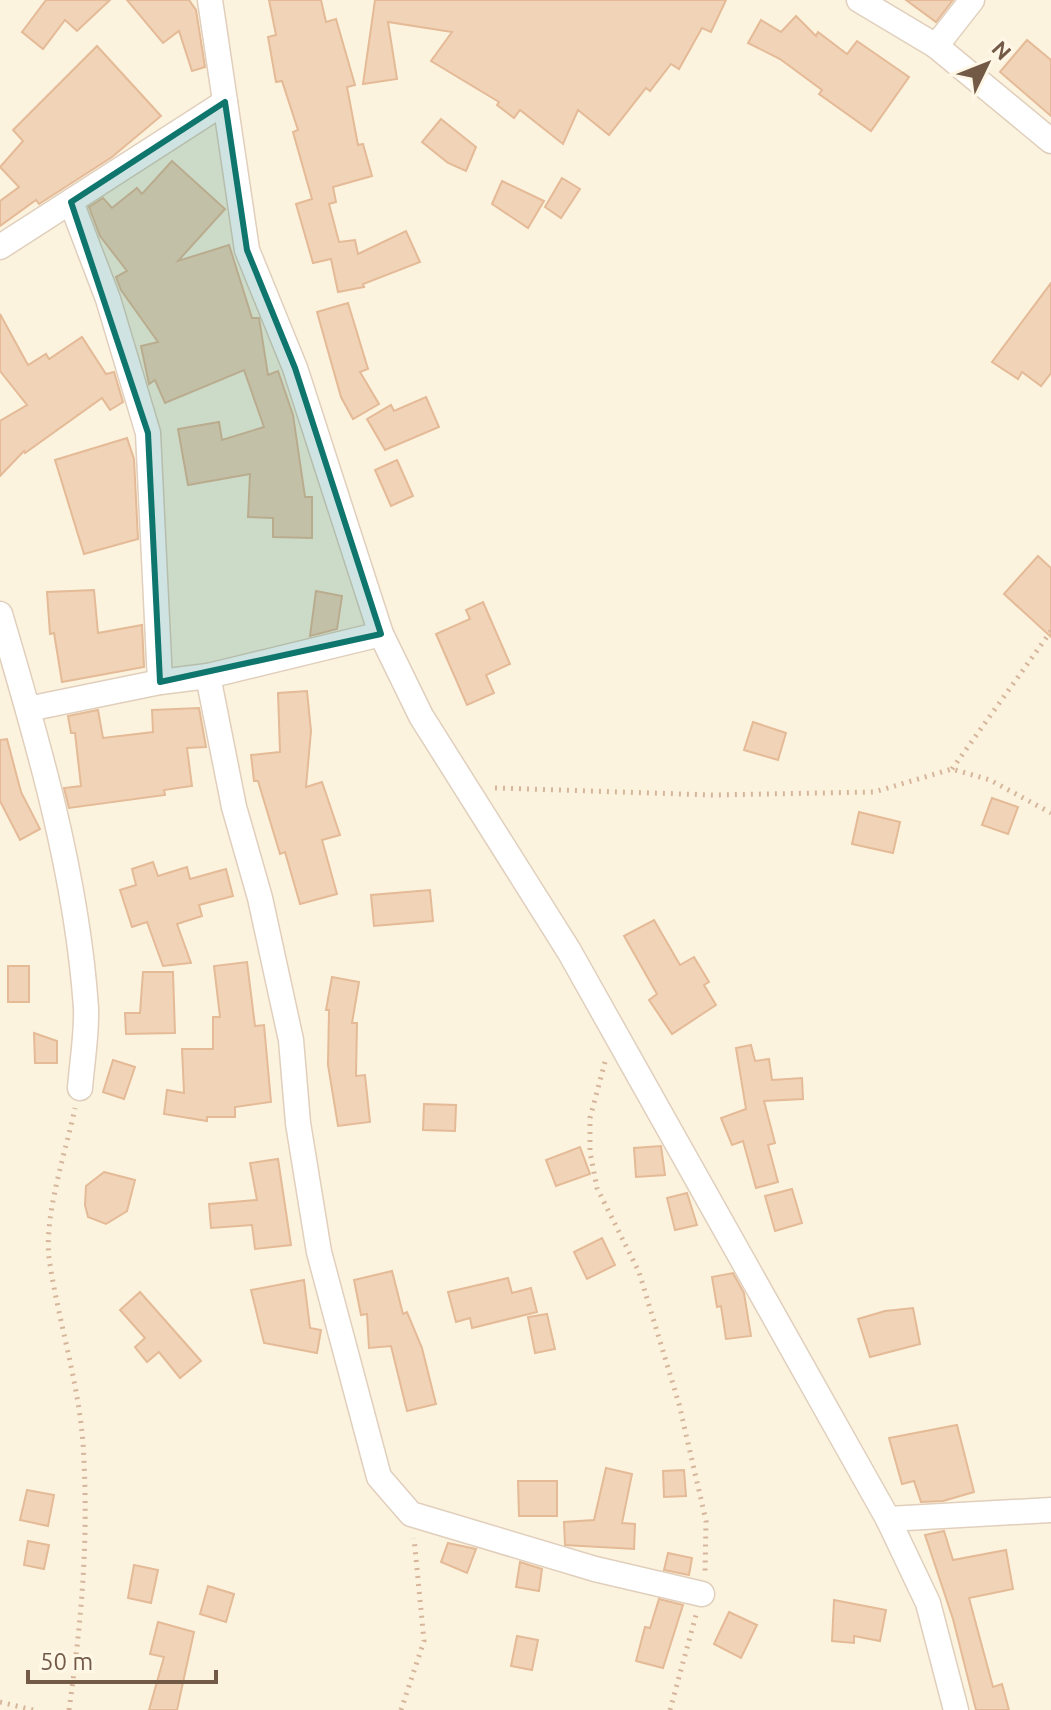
<svg xmlns="http://www.w3.org/2000/svg" width="1051" height="1710" font-family="Ubuntu,sans-serif">
<style>
.building{fill:#f1d3b7;stroke:#e4ba97;stroke-width:2}
.lines{fill:none;stroke-linecap:round;stroke-linejoin:round}
.minor-casing{stroke:#e0cfbc;stroke-width:27}
.path{stroke:#d6b69b;stroke-width:5;stroke-dasharray:2 6;stroke-linecap:butt}
.minor{stroke:#fff;stroke-width:24}
.marked{fill:#0f766e;fill-opacity:0.2;stroke:#0f766e;stroke-width:6;stroke-linejoin:round}
</style>
<rect width="100%" height="100%" fill="#fcf3df"/>
<g class="building">
<path d="M46,0h64l-33,31 -12,-11 -22,29 -21,-17z"/>
<path d="M127,0h62l7,10 9,57 -13,4 -13,-40 -16,12z"/>
<path d="M269,0h52l5,22 10,-3 19,66 -8,2 11,58 5,-1 9,32 -39,11 3,15 -7,2 10,38 16,-2 3,14 48,-23 14,31 -57,22 1,3 -26,5 -7,-33 -18,4 -17,-59 16,-5 -19,-67 5,-2 -16,-49 -6,1 -8,-45 8,-2z"/>
<path d="M375,0h351l-15,32 -9,-4 -23,41 -8,-5 -21,27 -4,-3 -37,47 -31,-25 -15,34 -43,-34 -6,8 -17,-13 2,-3 -68,-41 21,-29 -64,-10 9,57 -34,5z"/>
<path d="M906,0h47l-17,22z"/>
<path d="M796,16l20,20 2,-4 29,22 10,-13 52,36 -38,54 -52,-37 3,-4 -42,-31 -32,-16 13,-23 20,12z"/>
<path d="M1027,40l24,20v56l-51,-44z"/>
<path d="M97,46l64,70 -49,41 -73,47 -3,-4 -36,26v-25l19,-14 -19,-20 23,-26 -10,-11z"/>
<path d="M441,119l35,28 -10,24 -18,-8 -26,-21z"/>
<path d="M172,161l53,48 -47,52 51,-16 23,73h7l9,57 10,-4 15,44 12,82h7v41l-39,-1v-19l-25,-1 2,-43 -62,11 -10,-56 41,-7 3,18 42,-13 -20,-57 -79,33 -10,-23 -6,4 -8,-38 17,-4 -37,-52 -5,-13 11,-6 -27,-35 -11,-29 14,-9 9,10 25,-20 5,6z"/>
<path d="M562,178l18,11 -19,29 -16,-11z"/>
<path d="M502,181l42,20 -16,27 -36,-24z"/>
<path d="M1051,283v90l-10,13 -19,-14 -4,7 -26,-17z"/>
<path d="M348,303l20,66 -8,3 19,32 -26,15 -12,-22 -24,-85z"/>
<path d="M0,314l28,51 18,-11 3,5 33,-22 24,37 8,-2 9,30 -13,8 -8,-12 -77,55 -1,-2 -24,25v-55l27,-16 -27,-34z"/>
<path d="M426,397l13,30 -54,23 -18,-31 24,-14 3,6z"/>
<path d="M127,438l7,21 4,80 -54,15 -29,-94z"/>
<path d="M397,460l16,36 -22,10 -16,-36z"/>
<path d="M1038,556l13,12v69l-47,-43z"/>
<path d="M94,590l4,43 44,-8 2,42 -82,15 -8,-49 -4,1 -3,-42z"/>
<path d="M316,591l26,5 -5,33 -27,7z"/>
<path d="M483,602l27,62 -24,11 8,18 -27,12 -31,-71 34,-15 -4,-9z"/>
<path d="M307,691l4,40 -5,56 16,-5 18,53 -18,5 15,54 -37,10 -15,-52 -5,2 -22,-73h-4l-3,-26 29,-3 -2,-59z"/>
<path d="M199,708l7,39 -19,1 5,38 -28,4 1,5 -96,13 -5,-20 17,-2 -6,-53h-4l-3,-17 30,-6 5,28 50,-6 -1,-22z"/>
<path d="M753,722l33,11 -8,27 -34,-10z"/>
<path d="M7,739l14,53 19,37 -20,11 -20,-39v-61z"/>
<path d="M992,798l26,9 -10,27 -26,-9z"/>
<path d="M859,812l41,10 -7,31 -41,-9z"/>
<path d="M153,862l5,14 29,-9 3,12 36,-10 7,27 -34,9 3,11 -25,8 14,39 -28,3 -16,-44 -15,5 -12,-37 16,-5 -4,-16z"/>
<path d="M430,890l3,31 -59,5 -3,-31z"/>
<path d="M654,920l26,45 14,-8 15,25 -5,3 12,20 -44,29 -23,-34 8,-6 -33,-58z"/>
<path d="M247,962l8,64 9,-1 7,77 -36,5v10h-28v4l-43,-7 3,-24 17,3 -2,-44h31v-32h7l-6,-51z"/>
<rect x="8" y="966" width="21" height="36"/>
<path d="M143,972h30l2,61 -49,1 -1,-21h15z"/>
<path d="M332,977l27,5 -7,41h5l-1,53 9,-1 5,47 -32,4 -10,-61 1,-55h-3z"/>
<path d="M34,1033l23,8v22h-22z"/>
<path d="M751,1045l4,16 14,-2 3,21 30,-2 1,21 -39,2 11,42 -7,2 10,37 -22,6 -13,-47 -11,4 -11,-27 25,-9 -10,-61z"/>
<path d="M113,1060l22,7 -11,32 -21,-7z"/>
<path d="M424,1104l32,1 -1,26 -32,-1z"/>
<path d="M661,1146l4,29 -29,2 -2,-29z"/>
<path d="M580,1147l10,27 -34,12 -10,-26z"/>
<path d="M278,1159l13,86 -36,4 -3,-24 -41,3 -2,-24 48,-4 -7,-37z"/>
<path d="M104,1172l31,8 -8,31 -21,13 -18,-7 -3,-12 1,-19z"/>
<path d="M792,1189l10,34 -27,8 -10,-35z"/>
<path d="M687,1193l10,32 -22,5 -8,-32z"/>
<path d="M602,1238l13,27 -28,14 -13,-27z"/>
<path d="M392,1271l11,43 4,-2 15,36 14,56 -29,7 -16,-65 -22,2 -2,-34 -6,1 -7,-35z"/>
<path d="M733,1273l11,20 7,43 -25,3 -5,-33 -4,1 -5,-30z"/>
<path d="M508,1278l4,15 19,-5 6,24 -65,16 -2,-10 -14,4 -8,-30z"/>
<path d="M304,1280l6,48 11,2 -4,23 -53,-10 -13,-53z"/>
<path d="M140,1292l61,69 -21,17 -21,-26 -12,10 -12,-15 10,-9 -25,-28z"/>
<path d="M913,1308l7,36 -50,13 -12,-38 27,-8z"/>
<path d="M547,1314l8,35 -20,4 -7,-36z"/>
<path d="M957,1425l17,67 -31,9 -22,1 -7,-21 -12,3 -13,-46z"/>
<path d="M606,1468l26,6 -10,49 13,1 -1,25 -69,-4 -1,-23 30,-2z"/>
<path d="M684,1470l2,26 -22,1 -1,-26z"/>
<path d="M518,1481h39v35h-38z"/>
<path d="M27,1490l27,5 -6,31 -28,-6z"/>
<path d="M944,1531l9,29 53,-10 7,39 -44,9 24,89 9,-3 7,26h-33l-23,-91 -28,-84z"/>
<path d="M28,1541l21,4 -5,24 -20,-4z"/>
<path d="M448,1543l28,6 -9,24 -26,-11z"/>
<path d="M668,1553l24,5 -3,17 -25,-5z"/>
<path d="M520,1562l22,7 -3,22 -23,-4z"/>
<path d="M134,1565l24,5 -7,33 -23,-5z"/>
<path d="M208,1586l26,8 -8,28 -26,-8z"/>
<path d="M659,1599l24,6 -20,63 -27,-7 9,-34 5,1z"/>
<path d="M834,1600l52,10 -6,31 -26,-5v7l-22,-2z"/>
<path d="M729,1612l28,13 -16,33 -27,-14z"/>
<path d="M158,1622l36,10 -17,78h-28l15,-53 -14,-3z"/>
<path d="M517,1636l21,4 -6,30 -21,-4z"/>
</g>
<g class="lines">
<defs>
<g id="minor">
<path d="M210,0l37,250 48,118 86,266 40,82 148,235 319,568 40,84 28,107"/>
<path d="M859,0l77,46 115,95"/>
<path d="M936,46l36,-46"/>
<path d="M71,202l37,97 40,134 12,249"/>
<path d="M0,247l225,-145"/>
<path d="M0,614c38,128 77,261 86,394 1,26 -4,54 -6,80"/>
<path d="M208,676l26,131 26,91 31,142 7,83 21,129 60,225 32,37 184,55 107,25"/>
<path d="M28,709l132,-27 48,-6 173,-42"/>
<path d="M888,1519l163,-9"/>
</g>
</defs>
<use href="#minor" class="minor-casing"/>
<g class="path">
<path d="M952,769l99,-138"/>
<path d="M495,788l219,7 160,-3 78,-23 38,11 61,33"/>
<path d="M605,1062l-15,56v34l7,36 42,84 40,132 27,117 -1,53"/>
<path d="M0,1702l33,8"/>
<path d="M69,1710c13,-93 20,-173 14,-267 -5,-63 -25,-123 -34,-185 -5,-43 17,-107 26,-150"/>
<path d="M401,1710l23,-69 -10,-103"/>
<path d="M670,1710l26,-95"/>
</g>
<use href="#minor" class="minor"/>
</g>
<path class="marked" d="M225,102l22,148 48,118 86,266 -221,48 -12,-249 -77,-231z"/>
<g transform="translate(987 64) rotate(47)" stroke="#fff7e6" stroke-width="6" paint-order="stroke">
<path d="M0-6L14 30L0 20L-14 30Z" fill="#725a47"/>
<text y="-12" font-size="22" font-weight="bold" text-anchor="middle" fill="#725a47">N</text>
</g>
<path d="M28 1670v12h188v-12" fill="none" stroke="#725a47" stroke-width="4"/>
<text x="40" y="1670" font-size="24" fill="#725a47" stroke="#fff7e6" stroke-width="6" paint-order="stroke">50 m</text>
</svg>
